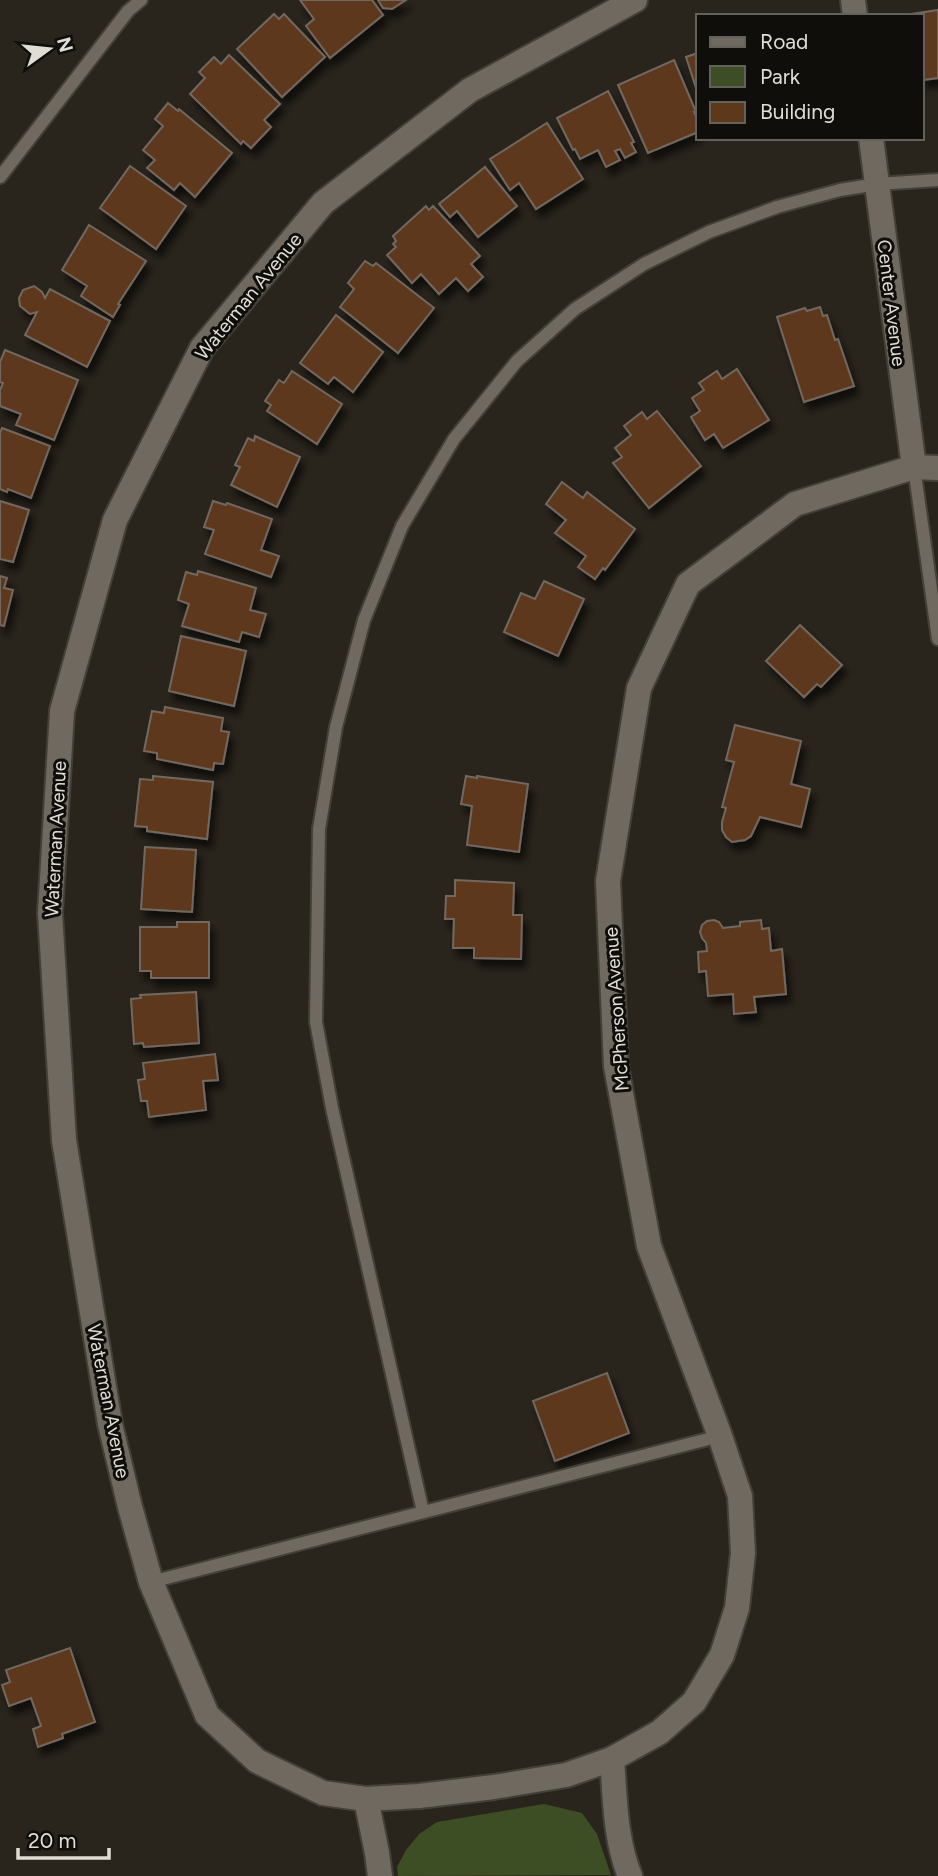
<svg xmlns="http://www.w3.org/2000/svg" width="938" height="1876" font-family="Figtree,sans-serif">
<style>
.green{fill:#3d4d24}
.building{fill:#5d381b;stroke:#726861;stroke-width:2;filter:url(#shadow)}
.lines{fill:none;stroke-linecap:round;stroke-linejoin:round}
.service-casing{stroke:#434038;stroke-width:16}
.minor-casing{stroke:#434038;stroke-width:28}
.service{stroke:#6f6960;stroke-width:12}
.minor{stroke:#6f6960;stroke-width:24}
.labels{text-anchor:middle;stroke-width:6;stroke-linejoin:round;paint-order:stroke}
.street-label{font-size:19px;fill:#e0ddd7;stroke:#100e0a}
</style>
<defs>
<filter id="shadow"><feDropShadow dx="4.5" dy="8" stdDeviation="3.5" flood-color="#0009"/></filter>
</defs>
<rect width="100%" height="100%" fill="#29241c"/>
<path class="green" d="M544,1804l38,9 15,21 14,41 -213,1 -1,-9 9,-17 13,-16 18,-12z"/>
<g class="building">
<path d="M300,0h72l11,15 -53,43 -24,-32 8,-7z"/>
<path d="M378,0h28l-14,9 -9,-1z"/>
<path d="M938,10v68l-16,2v-64h-24z"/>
<path d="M274,14l5,5 5,-5 41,43 -43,40 -45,-48z"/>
<path d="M698,53v41l-12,-37z"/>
<path d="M229,55l51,49 -16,16 7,7 -20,21 -8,-7 -2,3 -51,-50 15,-16 -6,-6 15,-15 7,7z"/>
<path d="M674,60l22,52h-2l4,9v11l-50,21 -30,-68z"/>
<path d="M608,91l26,51 -3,1 5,9 -11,6 -5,-9 -5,2 5,9 -14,7 -8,-17 -18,9 -5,-10 -2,1 -16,-32z"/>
<path d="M168,103l10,8 1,-2 53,44 -37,44 -15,-14 -6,7 -27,-22 8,-8 -12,-10 20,-24 -8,-7z"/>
<path d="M547,123l36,56 -47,30 -17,-26 -9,7 -20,-31z"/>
<path d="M130,166l56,40 -30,43 -56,-41z"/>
<path d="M485,167l32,39 -39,31 -21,-26 -7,6 -11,-13z"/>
<path d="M426,206l3,4 4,-4 47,50 -9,8 12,13 -15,14 -12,-13 -17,16 -18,-20 -9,9 -25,-28 9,-8 -3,-3 3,-3 -3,-5z"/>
<path d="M89,225l57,36 -28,43 2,1 -7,12 -32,-21 6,-10 -25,-16z"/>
<path d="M365,261l8,5 3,-3 58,45 -36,45 -58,-46 14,-18 -6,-6z"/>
<path d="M34,286l8,6 3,6 5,-9 60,32 -23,46 -62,-32 12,-23 -7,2 -10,-8 -1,-8 4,-8z"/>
<path d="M820,307l3,9 4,-1 8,25 3,-1 16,47 -50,16 -27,-85 28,-9 2,3z"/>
<path d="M336,315l47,37 -30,40 -19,-15 -6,7 -28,-21z"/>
<path d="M5,350l73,30 -24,60 -38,-15 5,-11 -21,-8v-16l3,-7 -3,-1v-20z"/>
<path d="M737,369l32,51 -46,28 -9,-14 -9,6 -14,-23 9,-6 -8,-13 12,-8 -5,-7 18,-12 5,8z"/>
<path d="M292,371l50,33 -25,40 -50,-33 4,-6 -6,-4 14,-21 5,3z"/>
<path d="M657,411l44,55 -52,42 -36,-45 9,-6 -7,-9 16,-13 -7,-9 18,-14 5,7z"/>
<path d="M2,428l48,18 -19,52 -23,-9 -1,3 -7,-3v-56z"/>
<path d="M255,436l45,21 -23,50 -46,-22 9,-18 -5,-2 13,-27 6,3z"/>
<path d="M562,482l21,16 4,-6 48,37 -30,41 -2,-2 -8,11 -17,-12 8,-11 -31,-23 11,-13 -20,-16z"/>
<path d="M0,501l29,9 -16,52 -13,-3z"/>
<path d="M213,501l13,4 1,-2 45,16 -11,31 18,6 -8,21 -66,-23 9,-24 -10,-3z"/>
<path d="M198,571l58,17 -6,22 16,4 -7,23 -17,-5 -3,10 -57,-16 7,-22 -11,-4 8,-28 11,3z"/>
<path d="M0,576l7,2 -3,10 9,2 -9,36 -4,-1z"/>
<path d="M544,581l40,18 -26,57 -54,-24 17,-39 14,6z"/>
<path d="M800,625l42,40 -21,22 -4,-3 -13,13 -38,-36z"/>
<path d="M181,636l65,15 -12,55 -65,-15z"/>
<path d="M165,707l58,11 -2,13 8,1 -6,32 -9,-1 -1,7 -56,-11v-6l-13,-2 8,-40 12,2z"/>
<path d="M735,725l66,16 -10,43 19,5 -9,38 -41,-10 -9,19 -6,4 -13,2 -6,-5 -4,-7v-8l4,-14 -4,-1 12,-45 -8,-2z"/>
<path d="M153,776l60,6 -6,57 -60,-8v-4l-12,-1 5,-47 13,1z"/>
<path d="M466,776l11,2v-2l51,8 -9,68 -52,-7 5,-39 -11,-2z"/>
<path d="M145,847l51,3 -4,62 -51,-3z"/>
<path d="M455,880l59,3 -1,32h9l-1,44 -47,-1v-10h-21l1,-29h-9l1,-23h9z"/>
<path d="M714,920l5,2 4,6 17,-2v-4l21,-2 1,9 7,-1 2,23 11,-2 4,45 -32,3 2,15 -22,2 -1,-20 -25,2 -2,-25 -7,1 -1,-20 9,-1 -1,-8 -4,-5 -2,-6 2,-7 5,-4z"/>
<path d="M177,922h32v56h-58v-7h-11v-44h37z"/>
<path d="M196,992l3,51 -55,4 -1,-4 -9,1 -3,-45 10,-1 -1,-3z"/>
<path d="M215,1054l3,26 -15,1 3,29 -57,7 -2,-16h-6l-3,-21 7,-1 -2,-16z"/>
<path d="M607,1373l22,60 -74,28 -22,-60z"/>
<path d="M70,1648l25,74 -33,12 1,4 -25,9 -5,-18 8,-3 -10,-28 -22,8 -7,-21 8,-3 -4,-12z"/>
</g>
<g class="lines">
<defs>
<g id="service">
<path d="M0,177l128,-166 13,-11"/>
<path d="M914,467l24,172"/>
<path d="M423,1512l-91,-404 -16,-86 3,-193 17,-102 28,-107 38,-94 52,-87 63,-78 58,-52 69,-45 65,-32 68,-25 63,-17 37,-6 61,-4"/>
<path d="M151,1582l569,-146"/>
</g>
<g id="minor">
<path d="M635,0l-165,90 -147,113 -121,145 -87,172 -53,191 -12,202 14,227 46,284 20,83 21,75 56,133 50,46 66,32 43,6 53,-3 75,-9 72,-12 46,-16 48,-27 34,-30 28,-47 15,-47 6,-55 -3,-57 -20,-60 -71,-190 -33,-180 -8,-185 31,-193 49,-104 107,-80 119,-37 24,1"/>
<path d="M853,0l2,16"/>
<path d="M871,138l43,329"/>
<path d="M612,1759c3,39 3,81 18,117"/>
<path d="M366,1799l11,54 3,23"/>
</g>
</defs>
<use href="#service" class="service-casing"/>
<use href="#minor" class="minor-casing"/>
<use href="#service" class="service"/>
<use href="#minor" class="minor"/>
</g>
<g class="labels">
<g class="street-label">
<text transform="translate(248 296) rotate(-51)" y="7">Waterman Avenue</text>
<text transform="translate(892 303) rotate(83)" y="7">Center Avenue</text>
<text transform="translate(55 839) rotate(-87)" y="7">Waterman Avenue</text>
<text transform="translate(616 1009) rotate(-94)" y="7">McPherson Avenue</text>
<text transform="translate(109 1401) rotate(79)" y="7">Waterman Avenue</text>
</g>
</g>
<rect x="696" y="14" width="228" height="126" fill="#100e0a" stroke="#63615c" stroke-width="2"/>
<rect x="710" y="37" width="35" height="10" fill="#6f6960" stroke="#63615c" stroke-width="2"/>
<text x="760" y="49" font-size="21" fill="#e0ddd7">Road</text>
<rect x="710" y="66" width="35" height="21" fill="#3d4d24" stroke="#63615c" stroke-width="2"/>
<text x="760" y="84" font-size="21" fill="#e0ddd7">Park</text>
<rect x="710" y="102" width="35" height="21" fill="#5d381b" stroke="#63615c" stroke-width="2"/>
<text x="760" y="119" font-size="21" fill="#e0ddd7">Building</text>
<g transform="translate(49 49) rotate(75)" stroke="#100e0a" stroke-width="5" paint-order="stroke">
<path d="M0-5L12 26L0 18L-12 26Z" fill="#e0ddd7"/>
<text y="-10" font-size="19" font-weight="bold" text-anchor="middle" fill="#e0ddd7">N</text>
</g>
<path d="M18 1848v10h91v-10" fill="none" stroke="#e0ddd7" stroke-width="3.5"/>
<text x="28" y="1848" font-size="21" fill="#e0ddd7" stroke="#100e0a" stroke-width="5" paint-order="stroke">20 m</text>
</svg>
